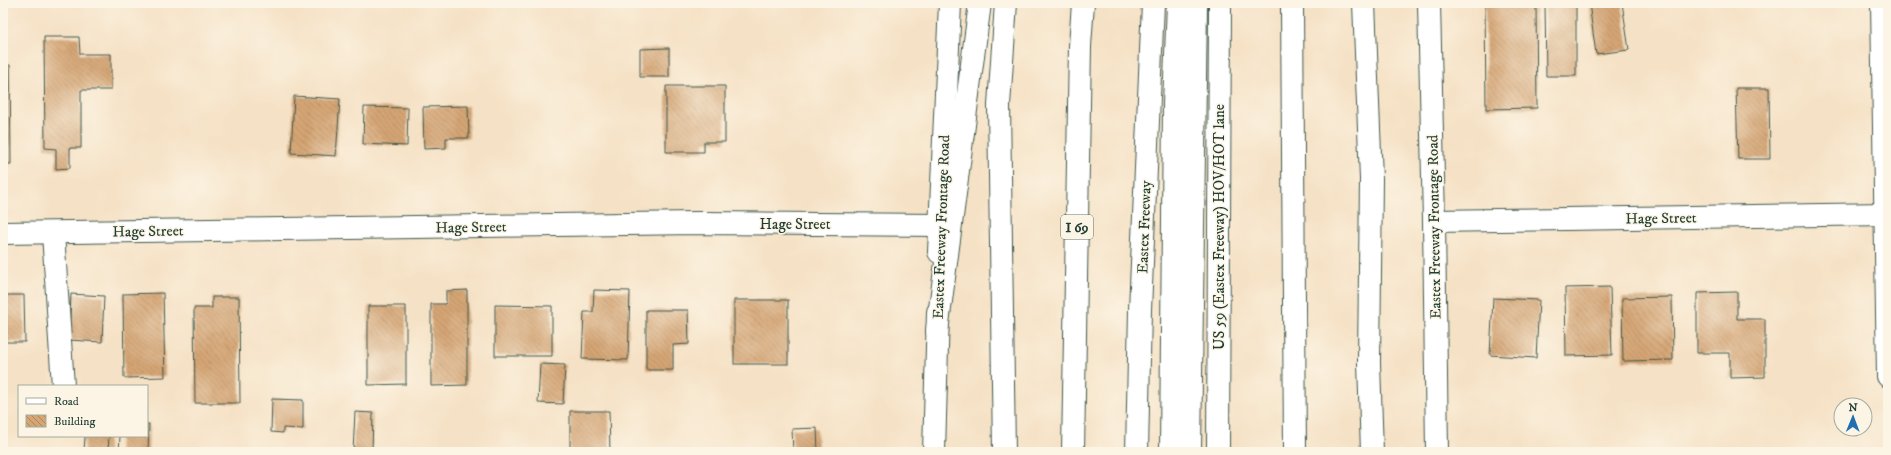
<svg xmlns="http://www.w3.org/2000/svg" width="1891" height="455" font-family="'IM FELL DW Pica',serif">
<style>
.building{fill:url(#building-back-hatch)}
.lines{fill:none;stroke-linecap:round;stroke-linejoin:round}
.minor-casing{stroke:#3f564a;stroke-width:24}
.major-casing{stroke:#3f564a;stroke-width:24}
.highway-casing{stroke:#3f564a;stroke-width:24}
.minor{stroke:#fff;stroke-width:22}
.major{stroke:#fff;stroke-width:22}
.highway{stroke:#fff;stroke-width:22}
.labels{text-anchor:middle;stroke-width:3;stroke-linejoin:round;paint-order:stroke}
.shield{fill:#fcf5e5;stroke:#617469;stroke-width:1}
.shield-label{font-size:14px;font-weight:bold;fill:#1f3d34}
.street-label{font-size:15px;fill:#1f3d34;stroke:#fcf5e5}
</style>
<defs>
<pattern id="building-back-hatch" width="6" height="6" patternUnits="userSpaceOnUse"><rect width="6" height="6" fill="#d5a574"/><path d="M-1 5l2 2M0 0l6 6M5-1l2 2" fill="none" stroke="#ac8860"/></pattern>
</defs>
<rect width="100%" height="100%" fill="#fcf5e5"/>
<filter id="ink" filterUnits="userSpaceOnUse"><feTurbulence type="fractalNoise" baseFrequency=".025" numOctaves="2"/><feDisplacementMap in="SourceGraphic" scale="8" xChannelSelector="R" yChannelSelector="G"/><feConvolveMatrix kernelMatrix="1 2 1 2 8 2 1 2 1" color-interpolation-filters="sRGB"/></filter>
<filter id="wash" filterUnits="userSpaceOnUse"><feTurbulence type="fractalNoise" baseFrequency=".012" numOctaves="4" result="noise"/><feDisplacementMap in="SourceGraphic" scale="16" xChannelSelector="R" yChannelSelector="G"/><feGaussianBlur stdDeviation="0.9" result="paint"/><feColorMatrix in="noise" values="0 0 0 0 0 0 0 0 0 0 0 0 0 0 0 0 0 1.4 0 .05"/><feComposite in="paint" operator="in"/></filter>
<g filter="url(#wash)">
<rect width="100%" height="100%" fill="#f5e1c5"/>
<g id="blocks">
<g class="building">
<path d="M1485,3h51l1,105 -51,1z"/>
<path d="M1545,3h31v73h-30z"/>
<path d="M1589,3h33l7,47 -33,4z"/>
<path d="M44,37h35l1,17h31v36h-30v58h-11v20l-14,1v-20l-11,-1z"/>
<path d="M669,48v29h-29v-28z"/>
<path d="M3,65h7l1,99h-8z"/>
<path d="M666,86h59v56h-21v10h-38z"/>
<path d="M1736,88h33l1,71h-32z"/>
<path d="M294,96l46,3 -4,57 -45,-3z"/>
<path d="M468,106l1,32h-23v10l-22,1 -1,-42z"/>
<path d="M364,107l44,1 -1,38 -44,-2z"/>
<path d="M1610,287l2,68 -46,1 -1,-68z"/>
<path d="M467,290v95l-36,1v-82h15v-13z"/>
<path d="M594,290l36,1 -2,69 -46,-1 2,-47h9z"/>
<path d="M1737,292v27h28v58l-35,1v-25h-33v-60z"/>
<path d="M163,293l2,84 -41,1 -1,-84z"/>
<path d="M71,294l33,2 -2,46 -33,-2z"/>
<path d="M3,295h21l1,47h-22z"/>
<path d="M212,297h27l1,106h-45l-1,-95h18z"/>
<path d="M1672,297l1,63 -50,1 -1,-63z"/>
<path d="M1493,298l46,2 -3,58 -46,-3z"/>
<rect x="734" y="300" width="54" height="64"/>
<path d="M495,305l57,1v50h-57z"/>
<path d="M368,306h38v78l-38,1z"/>
<path d="M646,310h42l1,34 -16,1v25h-27z"/>
<path d="M540,364l25,1 -2,39 -25,-1z"/>
<path d="M272,399l31,1v29l-20,-1v5l-12,-1z"/>
<path d="M570,411h39l1,41h-40z"/>
<path d="M355,412l18,1 -1,39h-19z"/>
<path d="M147,424h2l-1,28h-29l1,-16h27z"/>
<path d="M817,428l1,24h-25l-1,-23z"/>
<path d="M85,436h24l-1,16h-24z"/>
</g>
</g>
</g>
<g filter="url(#ink)">
<use href="#blocks" fill-opacity="0" stroke="#3f564a" stroke-width="1"/>
<g class="lines">
<defs>
<g id="minor">
<path d="M1882,3l6,373"/>
<path d="M1434,221l454,-7"/>
<path d="M3,233l694,-10 243,2"/>
<path d="M53,233l10,153"/>
</g>
<g id="major">
<path d="M1429,3l5,218 3,231"/>
<path d="M939,252l11,-249"/>
<path d="M934,452l4,-140"/>
</g>
<g id="highway">
<path d="M1292,3l3,449"/>
<path d="M1364,3l7,176 -2,184 3,89"/>
<path d="M937,331l43,-328"/>
<path d="M1004,452l-5,-347 7,-102"/>
<path d="M1073,452l7,-406 3,-43"/>
<path d="M1137,452l3,-142 13,-307"/>
<path d="M1171,452l3,-348 4,-101"/>
<path d="M1190,452l6,-449"/>
<path d="M1218,452l2,-449"/>
</g>
</defs>
<use href="#minor" class="minor-casing"/>
<use href="#major" class="major-casing"/>
<use href="#highway" class="highway-casing"/>
<use href="#minor" class="minor"/>
<use href="#major" class="major"/>
<use href="#highway" class="highway"/>
</g>
</g>
<g class="labels">
<rect class="shield" x="1061" y="215" width="32" height="24" rx="3"/>
<g class="shield-label">
<text x="1077" y="232">I 69</text>
</g>
<g class="street-label">
<text transform="translate(1661 218) rotate(-1)" y="5">Hage Street</text>
<text x="795" y="229">Hage Street</text>
<text transform="translate(471 227) rotate(-1)" y="5">Hage Street</text>
<text transform="translate(941 227) rotate(-88)" y="5">Eastex Freeway Frontage Road</text>
<text transform="translate(1144 227) rotate(-88)" y="5">Eastex Freeway</text>
<text transform="translate(1219 227) rotate(-90)" y="5">US 59 (Eastex Freeway) HOV/HOT lane</text>
<text transform="translate(1434 227) rotate(-91)" y="5">Eastex Freeway Frontage Road</text>
<text transform="translate(148 231) rotate(-1)" y="5">Hage Street</text>
</g>
</g>
<rect width="1891" height="455" fill="none" stroke="#fcf5e5" stroke-width="16"/>
<rect x="18" y="385" width="130" height="52" fill="#fcf5e5" stroke="#a4ab9e"/>
<rect x="26" y="398" width="20" height="6" fill="#ffffff" stroke="#a4ab9e"/>
<text x="54" y="405" font-size="12" fill="#1f3d34">Road</text>
<rect x="26" y="415" width="20" height="12" fill="url(#building-back-hatch)" stroke="#a4ab9e"/>
<text x="54" y="425" font-size="12" fill="#1f3d34">Building</text>
<g transform="translate(1853 417) rotate(1)"><circle r="19" fill="#fcf5e5" stroke="#a4ab9e"/>
<path d="M0-3L7 15L0 10L-7 15Z" fill="#1f6fb2"/>
<text y="-6" font-size="11" font-weight="bold" text-anchor="middle" fill="#1f3d34">N</text>
</g>
</svg>
